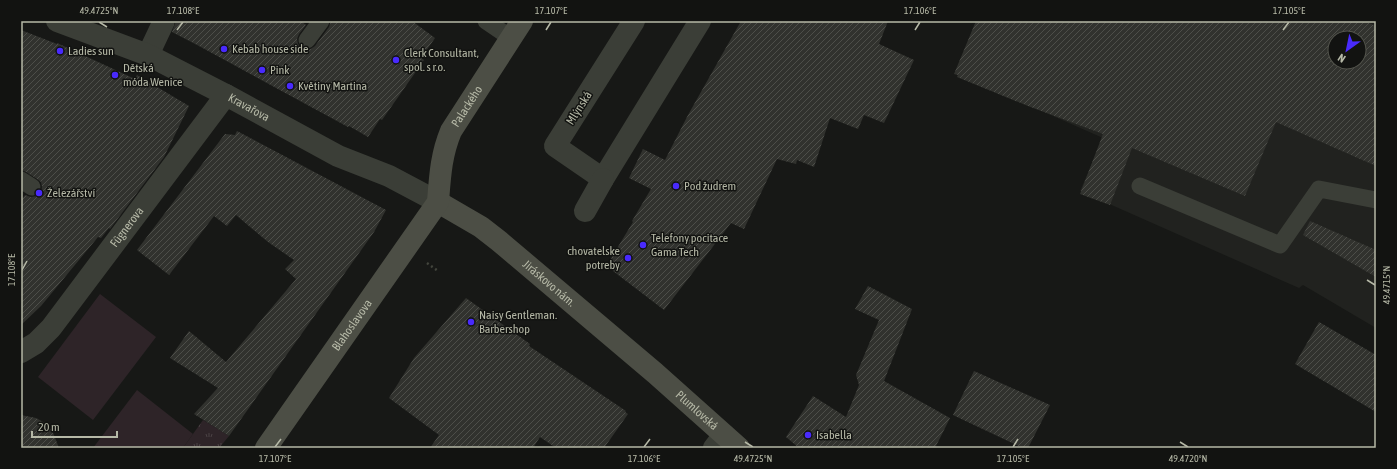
<svg xmlns="http://www.w3.org/2000/svg" width="1397" height="469" font-family="'Asap Condensed',sans-serif">
<style>
.built{fill:#21221f;fill-rule:evenodd}
.grass{fill:url(#grass-tufts)}
.park{fill:#2e2428}
.building{fill:url(#building-hatch);fill-rule:evenodd}
.lines{fill:none;stroke-linecap:round;stroke-linejoin:round}
.path{stroke:#43453d;stroke-width:2.5;stroke-dasharray:2 3;stroke-linecap:butt}
.service{stroke:#3b3e37;stroke-width:17}
.pedestrian{stroke:#3b3e37;stroke-width:22}
.minor{stroke:#3b3e37;stroke-width:22}
.secondary{stroke:#4c4e45;stroke-width:22}
.ticks{fill:none;stroke:#b6b9a7;stroke-width:1.5}
.poi-dot{fill:#492afd;stroke:#121311;stroke-width:1.5}
.labels{text-anchor:middle;stroke-width:3;stroke-linejoin:round;paint-order:stroke}
.poi-label{font-size:12px;fill:#b6b9a7;stroke:#121311;text-anchor:start}
.street-label{font-size:12px;fill:#b6b9a7;stroke:#121311}
.neatline{fill:none;stroke:#b6b9a7;stroke-width:1.5}
.ticks-label{font-size:10px;text-anchor:middle;fill:#b6b9a7}
</style>
<defs>
<pattern id="grass-tufts" width="24" height="20" patternUnits="userSpaceOnUse"><rect width="24" height="20" fill="#2e2428"/><path d="M3 7l-1-3M5 7V3M7 7l1-3M15 17l-1-3M17 17v-4M19 17l1-3" fill="none" stroke="#4a4244"/></pattern>
<pattern id="building-hatch" width="6" height="6" patternUnits="userSpaceOnUse"><rect width="6" height="6" fill="#31322e"/><path d="M-1 1l2-2M0 6l6-6M5 7l2-2" fill="none" stroke="#4d4e49"/></pattern>
</defs>
<rect width="100%" height="100%" fill="#171816"/>
<path class="built" d="M976,21h400v307l-73,-43 -4,3 -219,-97 23,-53 -148,-65zM1335,38h24v24h-24z"/>
<path class="grass" d="M203,420l26,16 -10,12h-36z"/>
<g class="park">
<path d="M100,294l56,43 -63,83 -55,-43z"/>
<path d="M137,390l56,44 -10,14h-90z"/>
</g>
<g class="building">
<path d="M176,21h125l5,4 -7,9 -2,5 1,5 3,4 5,2 5,-1 4,-3 14,-19 2,-6h81l23,17 -14,20 3,2 -42,60 -2,-1 -12,18 -19,-11 -1,1 -149,-81 -27,-14z"/>
<path d="M741,21h147l-9,23 35,16 -30,63 -20,-8 -6,14 -28,-11 -16,49 -17,-7 -1,4 -19,-5 -33,70 -13,-6 -67,87 -51,-39 -3,-11 23,-38 -1,-1 19,-32 -22,-11 14,-29 22,11 23,-45z"/>
<path d="M976,21h388l12,5v140l-100,-44 -31,74 -113,-48 -22,57 -30,-11 23,-60 -75,-28 -71,-29 1,-2 -4,-1zM1335,38h24v24h-24z"/>
<path d="M21,30l36,14v-1l78,36 2,-4 52,31 -25,51 -54,72 -1,-1 -8,10 -3,-1 -57,69 -20,19v-125l4,-5 6,2 6,-1 4,-4 1,-5 -1,-5 -4,-3 -11,-7 -5,-2z"/>
<path d="M237,131l149,79 -12,22 -145,204 -35,-22 24,-26 -48,-30 19,-27 37,31 70,-83 -11,-10 9,-9 -26,-18 -32,-27 -9,11 -13,-10 -45,59 -32,-25 88,-116 10,1z"/>
<path d="M1310,221l66,29v27l-73,-42z"/>
<path d="M868,286l44,23 -28,72 66,37 -15,30h-136l-13,-11 27,-41 33,21 13,-32 -3,-10 23,-55 -24,-11z"/>
<path d="M466,298l64,46 -1,2 97,65 -1,1 3,2 -24,34h-48l-16,-11 -7,11h-103l9,-13 -50,-37 25,-40z"/>
<path d="M1319,322l57,33v57l-81,-48z"/>
<path d="M974,371l76,34 -22,43h-5l-70,-33z"/>
<path d="M21,415l15,3 9,5 7,7 7,18h-38z"/>
</g>
<g class="lines">
<path class="path" d="M427,263l11,8"/>
<g class="service">
<path d="M486,21l25,17"/>
<path d="M307,40l14,-19"/>
<path d="M21,180l11,7"/>
<path d="M1140,186l140,59 39,-56 57,11"/>
</g>
<path class="pedestrian" id="s1" d="M226,95l112,61 51,20 49,26"/>
<g class="minor">
<path d="M634,21l-79,125 48,33 97,-158"/>
<path d="M148,55l16,-34"/>
<path d="M585,211l18,-32"/>
<path id="s2" d="M21,352l15,-9 15,-15 175,-233 -78,-40 -91,-34"/>
<path d="M714,448l10,-13"/>
</g>
<g class="secondary">
<path id="s3" d="M438,202l43,25 18,14 156,132 84,75"/>
<path id="s4" d="M266,448l172,-246c2,-26 3,-47 13,-71l71,-110"/>
</g>
</g>
<path class="ticks" d="M99,22l8,5M177,30l6,-8M546,30l5,-8M915,30l5,-8M1283,30l6,-8M22,270l5,-9M1367,280l8,5M745,442l8,5M1180,442l8,5M275,447l6,-8M644,447l6,-8M1013,447l5,-8"/>
<g class="poi-dot">
<circle cx="224" cy="49" r="4"/>
<circle cx="60" cy="51" r="4"/>
<circle cx="396" cy="60" r="4"/>
<circle cx="262" cy="70" r="4"/>
<circle cx="115" cy="75" r="4"/>
<circle cx="290" cy="86" r="4"/>
<circle cx="676" cy="186" r="4"/>
<circle cx="39" cy="193" r="4"/>
<circle cx="643" cy="245" r="4"/>
<circle cx="628" cy="258" r="4"/>
<circle cx="471" cy="322" r="4"/>
<circle cx="808" cy="435" r="4"/>
</g>
<g class="labels">
<g class="poi-label">
<text x="232" y="53">Kebab house side</text>
<text x="68" y="55">Ladies sun</text>
<text x="404" y="57">Clerk Consultant,<tspan x="404" dy="14">spol. s r.o.</tspan></text>
<text x="123" y="72">Dětská<tspan x="123" dy="14">móda Wenice</tspan></text>
<text x="270" y="74">Pink</text>
<text x="298" y="90">Květiny Martina</text>
<text x="684" y="190">Pod žudrem</text>
<text x="47" y="197">Železářství</text>
<text x="651" y="242">Telefony pocitace<tspan x="651" dy="14">Gama Tech</tspan></text>
<text x="620" y="255" text-anchor="end">chovatelske<tspan x="620" dy="14">potreby</tspan></text>
<text x="479" y="319">Naisy Gentleman.<tspan x="479" dy="14">Barbershop</tspan></text>
<text x="816" y="439">Isabella</text>
</g>
<g class="street-label">
<text dy="4" stroke="none"><textPath href="#s4" startOffset="402">Palackého</textPath></text>
<text dy="4" stroke="none"><textPath href="#s1" startOffset="26">Kravařova</textPath></text>
<text transform="translate(579 108) rotate(-58)" y="4">Mlýnská</text>
<text dy="4" stroke="none"><textPath href="#s2" startOffset="165">Fügnerova</textPath></text>
<text dy="4" stroke="none"><textPath href="#s3" startOffset="138">Jiráskovo nám.</textPath></text>
<text dy="4" stroke="none"><textPath href="#s4" startOffset="150">Blahoslavova</textPath></text>
<text dy="4" stroke="none"><textPath href="#s3" startOffset="333">Plumlovská</textPath></text>
</g>
</g>
<rect width="1397" height="469" fill="none" stroke="#121311" stroke-width="44"/>
<g transform="translate(1347 50) rotate(213)"><circle r="19" fill="#121311" stroke="#54554d"/>
<path d="M0-3L7 15L0 10L-7 15Z" fill="#492afd"/>
<text y="-6" font-size="11" font-weight="bold" text-anchor="middle" fill="#b6b9a7">N</text>
</g>
<path d="M32 431v6h85v-6" fill="none" stroke="#b6b9a7" stroke-width="2"/>
<text x="38" y="431" font-size="12" fill="#b6b9a7" stroke="#121311" stroke-width="3" paint-order="stroke">20 m</text>
<rect x="22" y="22" width="1353" height="425" class="neatline"/>
<g class="ticks-label">
<text x="99" y="14">49.4725°N</text>
<text x="183" y="14">17.108°E</text>
<text x="551" y="14">17.107°E</text>
<text x="920" y="14">17.106°E</text>
<text x="1289" y="14">17.105°E</text>
<text transform="translate(11 270) rotate(-90)" y="4">17.108°E</text>
<text transform="translate(1386 285) rotate(-90)" y="4">49.4715°N</text>
<text x="275" y="462">17.107°E</text>
<text x="644" y="462">17.106°E</text>
<text x="753" y="462">49.4725°N</text>
<text x="1013" y="462">17.105°E</text>
<text x="1188" y="462">49.4720°N</text>
</g>
</svg>
